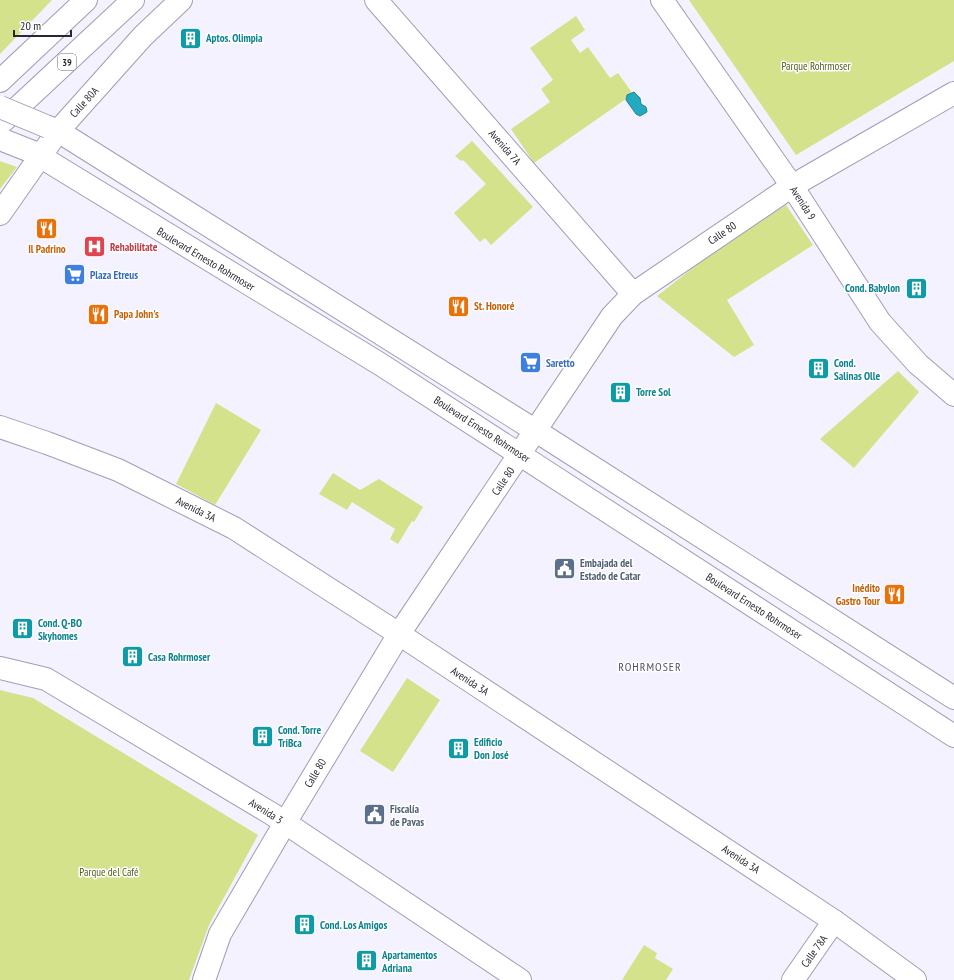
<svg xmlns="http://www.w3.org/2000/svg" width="954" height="980" font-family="'PT Sans Narrow',sans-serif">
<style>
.green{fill:#d4e28b}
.water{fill:#22abc0;stroke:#248395}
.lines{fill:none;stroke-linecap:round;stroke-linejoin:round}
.minor-casing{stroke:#a19cb8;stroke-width:24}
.major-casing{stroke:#a19cb8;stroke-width:24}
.highway-casing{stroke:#a19cb8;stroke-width:24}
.minor{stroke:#fff;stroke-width:22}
.major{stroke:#fff;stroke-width:22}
.highway{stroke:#fff;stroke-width:22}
.major-bridge-casing{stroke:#a19cb8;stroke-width:24;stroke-linecap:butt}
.major-bridge{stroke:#fff;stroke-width:22}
.labels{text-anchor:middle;stroke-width:3;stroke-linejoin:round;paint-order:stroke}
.shield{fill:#fff;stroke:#696870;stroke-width:1}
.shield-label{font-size:10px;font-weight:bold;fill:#292732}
.culture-label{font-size:11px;font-weight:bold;fill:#0d838f;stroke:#fff;text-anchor:start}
.park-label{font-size:11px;fill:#545d1f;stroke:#fff}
.street-label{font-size:11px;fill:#292732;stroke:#fff}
.health-label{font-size:11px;font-weight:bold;fill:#be3a42;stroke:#fff;text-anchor:start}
.food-label{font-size:11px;font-weight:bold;fill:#c56008;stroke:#fff;text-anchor:start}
.shop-label{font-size:11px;font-weight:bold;fill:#366cbe;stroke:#fff;text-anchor:start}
.service-label{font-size:11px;font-weight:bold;fill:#4e5e75;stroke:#fff;text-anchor:start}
.neighbourhood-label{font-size:12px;letter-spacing:1px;fill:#57526b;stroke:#fff}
</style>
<rect width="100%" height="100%" fill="#f4f2fe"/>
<g class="green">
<path d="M0,0h52l-52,54z"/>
<path d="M689,0h265v61l-158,94z"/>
<path d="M576,16l9,14 -14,10 9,13 8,-6 22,31 8,-5 15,21 -99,69 -23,-34 39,-27 -9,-13 12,-9 -23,-32z"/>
<path d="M472,141l61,66 -42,38 -6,-7 -5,4 -26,-29 32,-29 -23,-24 -2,1 -6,-5z"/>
<path d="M0,161l17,6 -17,22z"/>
<path d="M786,205l27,40 -86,55 27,45 -20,12 -77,-61 55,-43z"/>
<path d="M898,371l21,21 -65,76 -34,-29z"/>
<path d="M216,403l45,27 -46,75 -39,-21z"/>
<path d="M333,473l27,17 19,-11 44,28 -9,15 -2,-1 -14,23 -8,-5 5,-10 -43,-27 -5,8 -28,-16z"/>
<path d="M407,678l33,22 -47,72 -33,-21z"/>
<path d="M0,690l33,8 225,137 -49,90 -20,55h-189z"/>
<path d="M644,945l13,8 -2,5 18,11 -7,11h-44z"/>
</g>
<path class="water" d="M634,92l6,6 1,6 5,3 1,5 -7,4 -4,-2 -10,-14 1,-5z"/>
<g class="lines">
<defs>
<g id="minor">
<path d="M376,0l257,294"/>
<path d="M662,0l130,186 88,136 38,42 36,31"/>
<path d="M0,214l58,-83 85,-95 38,-36"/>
<path d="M0,427l47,16 71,27 116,58 165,106 435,287 81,59"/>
<path d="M0,668l46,11 226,135 248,166"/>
<path d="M204,980l16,-46 65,-111 114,-189 213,-318 21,-22 159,-108 162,-93"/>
<path d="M793,980l41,-59"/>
</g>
<g id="major">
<path d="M48,127l10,4 478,300 418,267"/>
<path d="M0,139l33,13 347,212 574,372"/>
</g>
<g id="highway">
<path d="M0,81l86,-81"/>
<path d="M0,124l133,-124"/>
</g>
</defs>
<use href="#minor" class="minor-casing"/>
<use href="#major" class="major-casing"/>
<use href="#highway" class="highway-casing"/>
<use href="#minor" class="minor"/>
<use href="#major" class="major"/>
<use href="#highway" class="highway"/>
<defs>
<path id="major-bridge" d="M0,107l48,20"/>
</defs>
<use href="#major-bridge" class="major-bridge-casing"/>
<use href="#major-bridge" class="major-bridge"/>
</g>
<defs>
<symbol id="building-square" viewBox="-11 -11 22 22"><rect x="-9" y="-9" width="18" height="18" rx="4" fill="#0f9aa8" stroke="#fff"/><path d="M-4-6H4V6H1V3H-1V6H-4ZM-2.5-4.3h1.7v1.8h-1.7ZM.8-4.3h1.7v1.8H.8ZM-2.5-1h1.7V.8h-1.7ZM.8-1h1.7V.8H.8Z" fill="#fff"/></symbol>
<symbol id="restaurant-square" viewBox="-11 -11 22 22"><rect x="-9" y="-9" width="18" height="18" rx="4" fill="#e8710a" stroke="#fff"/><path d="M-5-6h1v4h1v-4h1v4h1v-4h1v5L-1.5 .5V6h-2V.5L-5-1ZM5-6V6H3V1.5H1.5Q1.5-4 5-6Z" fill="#fff"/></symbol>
<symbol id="hospital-square" viewBox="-11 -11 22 22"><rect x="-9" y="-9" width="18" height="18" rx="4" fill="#e0444e" stroke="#fff"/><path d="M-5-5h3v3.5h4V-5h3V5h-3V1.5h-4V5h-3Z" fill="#fff"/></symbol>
<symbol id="supermarket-square" viewBox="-11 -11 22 22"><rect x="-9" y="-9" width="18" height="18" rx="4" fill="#3f7fe0" stroke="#fff"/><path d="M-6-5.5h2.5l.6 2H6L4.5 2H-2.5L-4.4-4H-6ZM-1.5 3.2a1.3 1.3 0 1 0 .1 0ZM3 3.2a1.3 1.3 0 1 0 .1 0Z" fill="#fff"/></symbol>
<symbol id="civic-square" viewBox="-11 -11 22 22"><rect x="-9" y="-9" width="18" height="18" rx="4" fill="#5c6f8a" stroke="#fff"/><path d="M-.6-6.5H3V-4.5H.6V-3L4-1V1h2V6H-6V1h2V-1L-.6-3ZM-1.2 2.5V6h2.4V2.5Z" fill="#fff"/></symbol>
</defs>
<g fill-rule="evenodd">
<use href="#building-square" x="178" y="26" width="25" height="25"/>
<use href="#restaurant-square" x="34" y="216" width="25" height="25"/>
<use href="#hospital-square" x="82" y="234" width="25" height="25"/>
<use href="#supermarket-square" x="62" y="262" width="25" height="25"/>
<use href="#building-square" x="904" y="276" width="25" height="25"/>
<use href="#restaurant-square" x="446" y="294" width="25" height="25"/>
<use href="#restaurant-square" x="86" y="302" width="25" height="25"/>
<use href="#supermarket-square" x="518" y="350" width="25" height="25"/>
<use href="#building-square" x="806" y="356" width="25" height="25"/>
<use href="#building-square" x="608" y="380" width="25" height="25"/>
<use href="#civic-square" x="552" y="556" width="25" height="25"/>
<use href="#restaurant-square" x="882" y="582" width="25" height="25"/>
<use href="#building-square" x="10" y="616" width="25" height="25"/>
<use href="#building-square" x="120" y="644" width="25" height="25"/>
<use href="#building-square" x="250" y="724" width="25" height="25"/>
<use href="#building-square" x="446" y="736" width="25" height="25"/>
<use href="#civic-square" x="362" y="802" width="25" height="25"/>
<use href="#building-square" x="292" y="912" width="25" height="25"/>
<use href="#building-square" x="354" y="948" width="25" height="25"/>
</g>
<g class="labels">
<rect class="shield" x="58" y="54" width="18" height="16" rx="3"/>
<g class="shield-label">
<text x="67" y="66">39</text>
</g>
<g class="culture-label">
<text x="206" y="42">Aptos. Olimpia</text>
<text x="900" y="292" text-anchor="end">Cond. Babylon</text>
<text x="834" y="367">Cond.<tspan x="834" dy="13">Salinas Olle</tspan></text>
<text x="636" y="396">Torre Sol</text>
<text x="38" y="627">Cond. Q-BO<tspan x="38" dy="13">Skyhomes</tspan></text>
<text x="148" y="661">Casa Rohrmoser</text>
<text x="278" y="734">Cond. Torre<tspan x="278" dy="13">TriBca</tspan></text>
<text x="474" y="746">Edificio<tspan x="474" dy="13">Don José</tspan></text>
<text x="320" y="929">Cond. Los Amigos</text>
<text x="382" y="959">Apartamentos<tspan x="382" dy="13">Adriana</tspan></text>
</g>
<g class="park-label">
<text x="816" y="70">Parque Rohrmoser</text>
<text x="109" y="876">Parque del Café</text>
</g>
<g class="street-label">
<text transform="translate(84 102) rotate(-48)" y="4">Calle 80A</text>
<text transform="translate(505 147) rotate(49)" y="4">Avenida 7A</text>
<text transform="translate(803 203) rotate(57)" y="4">Avenida 9</text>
<text transform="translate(722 233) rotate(-34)" y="4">Calle 80</text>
<text transform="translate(206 259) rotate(31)" y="4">Boulevard Ernesto Rohrmoser</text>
<text transform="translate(482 429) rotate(33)" y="4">Boulevard Ernesto Rohrmoser</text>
<text transform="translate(503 481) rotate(-56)" y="4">Calle 80</text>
<text transform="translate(196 509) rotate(26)" y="4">Avenida 3A</text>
<text transform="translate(754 606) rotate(33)" y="4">Boulevard Ernesto Rohrmoser</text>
<text transform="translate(470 681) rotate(33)" y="4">Avenida 3A</text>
<text transform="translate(315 773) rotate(-59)" y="4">Calle 80</text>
<text transform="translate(266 811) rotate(32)" y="4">Avenida 3</text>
<text transform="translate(741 859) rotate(33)" y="4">Avenida 3A</text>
<text transform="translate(814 951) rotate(-55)" y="4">Calle 78A</text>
</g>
<g class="health-label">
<text x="110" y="251">Rehabilítate</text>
</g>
<g class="food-label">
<text x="47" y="253" text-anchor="middle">Il Padrino</text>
<text x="474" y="310">St. Honoré</text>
<text x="114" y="318">Papa John's</text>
<text x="880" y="592" text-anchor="end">Inédito<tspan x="880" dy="13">Gastro Tour</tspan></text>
</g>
<g class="shop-label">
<text x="90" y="279">Plaza Etreus</text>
<text x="546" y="367">Saretto</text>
</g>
<g class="service-label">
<text x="580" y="567">Embajada del<tspan x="580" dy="13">Estado de Catar</tspan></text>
<text x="390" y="813">Fiscalía<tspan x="390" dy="13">de Pavas</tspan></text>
</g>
<g class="neighbourhood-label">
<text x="650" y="671">ROHRMOSER</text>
</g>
</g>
<path d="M14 30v6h57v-6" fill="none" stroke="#292732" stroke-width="2"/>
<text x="20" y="30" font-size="12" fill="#292732" stroke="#ffffff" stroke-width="3" paint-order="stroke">20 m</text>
</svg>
